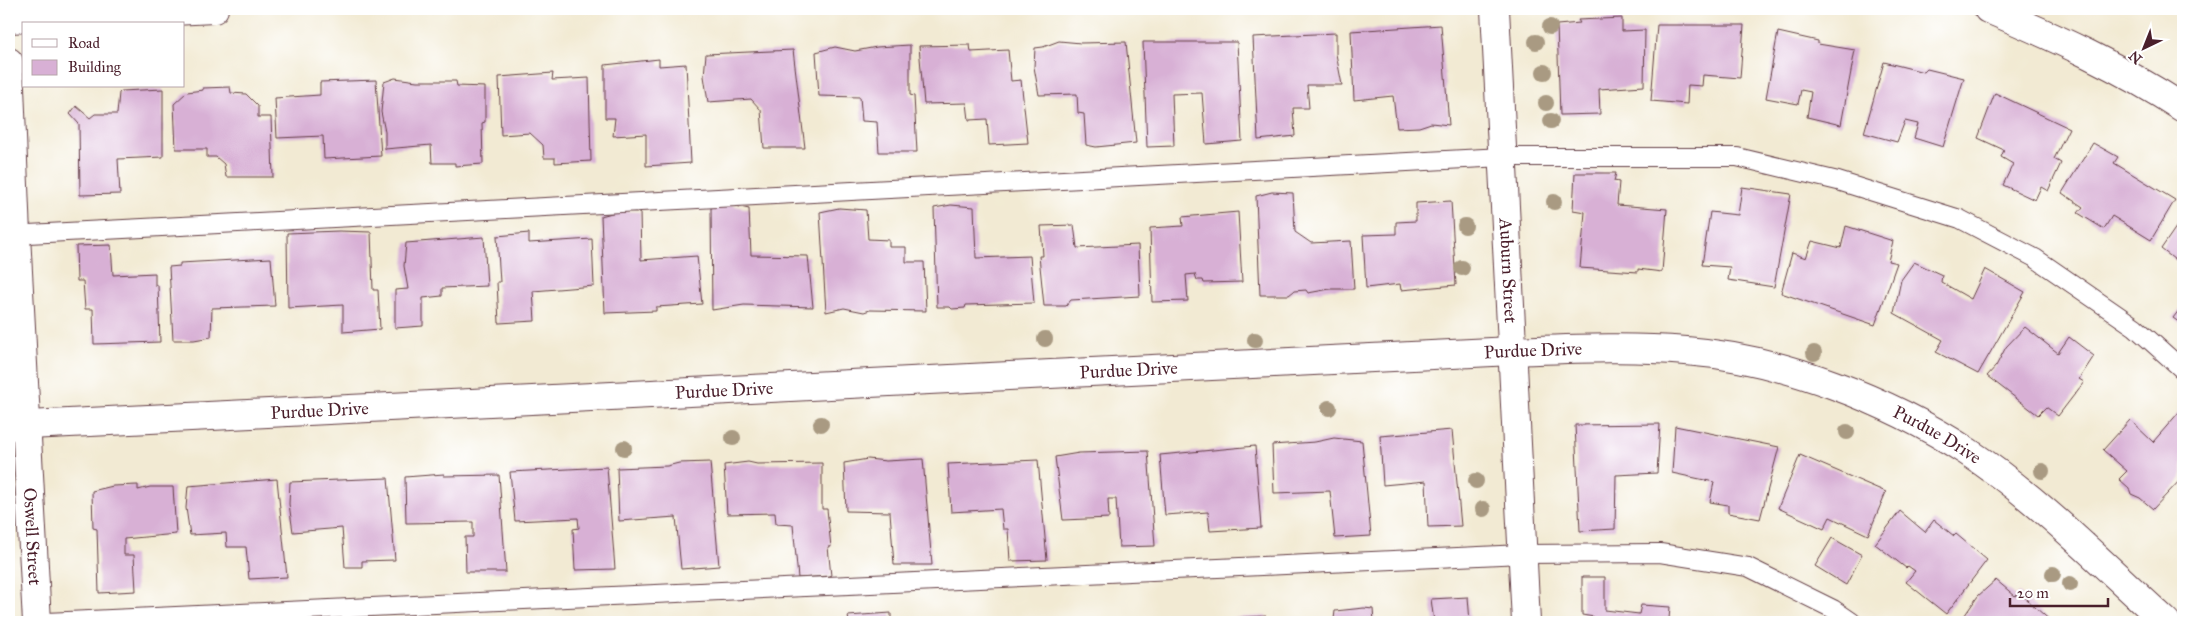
<svg xmlns="http://www.w3.org/2000/svg" width="2192" height="631" font-family="'IM FELL Great Primer',serif">
<style>
.building{fill:#d8b0d5}
.lines{fill:none;stroke-linecap:round;stroke-linejoin:round}
.lane-casing{stroke:#633d44;stroke-width:20}
.street-casing{stroke:#633d44;stroke-width:30}
.lane{stroke:#fff;stroke-width:18}
.street{stroke:#fff;stroke-width:28}
.tree{fill:#a99a82}
.labels{text-anchor:middle;stroke-width:4.5;stroke-linejoin:round;paint-order:stroke}
.street-label{font-size:18px;fill:#4a1f2b;stroke:#fff}
</style>
<rect width="100%" height="100%" fill="#fff"/>
<filter id="ink" filterUnits="userSpaceOnUse"><feTurbulence type="fractalNoise" baseFrequency=".02" numOctaves="2"/><feDisplacementMap in="SourceGraphic" scale="10" xChannelSelector="R" yChannelSelector="G"/><feConvolveMatrix kernelMatrix="1 2 1 2 8 2 1 2 1" color-interpolation-filters="sRGB"/></filter>
<filter id="wash" filterUnits="userSpaceOnUse"><feTurbulence type="fractalNoise" baseFrequency=".0096" numOctaves="4" result="noise"/><feDisplacementMap in="SourceGraphic" scale="20" xChannelSelector="R" yChannelSelector="G"/><feGaussianBlur stdDeviation="1.12" result="paint"/><feColorMatrix in="noise" values="0 0 0 0 0 0 0 0 0 0 0 0 0 0 0 0 0 1.4 0 .05"/><feComposite in="paint" operator="in"/></filter>
<g filter="url(#wash)">
<rect width="100%" height="100%" fill="#f2ead3"/>
<g id="blocks">
<g class="building">
<path d="M1622,18v13l23,-1 -1,56 -45,3 1,25 -40,1 -3,-90 23,-2 -2,-3z"/>
<path d="M1441,25l8,100 -18,-2 -12,4 -22,1 -4,-32 -39,4 -3,-69z"/>
<path d="M1657,25h87l-4,53 -37,-3 -1,11 -14,-1 -1,19 -36,-3z"/>
<path d="M1778,32l40,9v3l37,6 -14,75 -34,-8 4,-25 -10,-2 -3,14 -32,-6z"/>
<path d="M1336,33v21l6,31h-35l2,23h-16l2,28 -37,4 -5,-103z"/>
<path d="M1059,41l22,2 45,-1 10,101 -40,4 -10,-2 -2,-31 -6,-1 -1,-19 -38,1 -5,-28 1,-19 8,-1z"/>
<path d="M1143,42h94l5,99 -36,3 -4,-51 -30,1 2,52 -27,1z"/>
<path d="M910,45v50l4,1 3,56h-38l-2,-30 -15,-1 -2,-24 -41,-1 -3,-44 19,-5 20,4 22,-4z"/>
<path d="M970,45l1,7 37,-2 3,31 10,-1 7,63 -39,2 -2,-26 -18,1 -2,-17 -43,1 -5,-58z"/>
<path d="M793,50l12,98h-41l-3,-38 -10,-11 -43,3 -4,-26 2,-22z"/>
<path d="M659,59v7l27,-2 5,99 -45,3v-32l-33,2 2,-18h-10v-53z"/>
<path d="M1884,62l40,10 3,-3 37,9 -21,69 -29,-9 4,-14 -13,-3 -8,21 -33,-9z"/>
<path d="M553,73l-1,7 37,-2 2,83 -36,2v-5h-11l-1,-13 -13,-12 -29,2 -2,-58z"/>
<path d="M395,78l22,3h39l1,5 28,1v35l-3,1 1,41 -28,2v-3h-23l-1,-18 -46,4v-17l-4,-20 3,-30z"/>
<path d="M376,80l5,76 -57,3 -1,-23 -46,2 -2,-40 45,-3v-13z"/>
<path d="M230,87l1,6 15,1 12,12v11h13l2,60h-47l-2,-13 -8,-7h-9v-8h-31l-2,-45 13,-12 16,-2v-2z"/>
<path d="M163,89v68l-45,2 2,35 -40,1 -1,-71 -9,-10 6,-8 14,12 5,-4h22l2,-21 2,-2z"/>
<path d="M1995,93l74,35 -15,31 7,4 -13,28 -7,-4 -6,13 -32,-15 10,-21 -12,-7 3,-7 -26,-12z"/>
<path d="M2093,143l25,14 -4,6 61,37 -24,40 -39,-24 -8,13 -26,-16 5,-6 -21,-14z"/>
<path d="M1575,173h41l-2,8 5,1 -2,23 50,4 -5,63 -24,-3v3l-58,-4 5,-56 -12,-2z"/>
<path d="M1742,187l49,7 -17,93 -46,-7 2,-13 -28,-2 8,-53 28,3z"/>
<path d="M1272,192l21,1 2,39 16,11 40,-2 3,48h-24l-22,4 -2,-3 -12,1 -5,4h-29l-4,-99z"/>
<path d="M1451,201l5,84 -55,5 -1,-6 -34,4 -3,-53 33,-1v-12l20,-1v-18z"/>
<path d="M727,204l22,5 2,46 57,1 5,51 -69,-2 -32,5 -1,-102z"/>
<path d="M951,205l23,2 2,51 54,-2 4,47 -68,2 -1,3 -13,1 -2,-2h-13l-3,-99z"/>
<path d="M839,208l27,2 2,29 21,1v7h17v15h18l2,49 -56,-1 -6,2 -20,-4 -18,4 -6,-100z"/>
<path d="M619,211l21,1 1,48 56,-4 5,48 -46,3v4l-51,2 -4,-97z"/>
<path d="M1238,212l4,70 -38,1 -1,-3h-6l-2,-6 -9,1 2,26 -36,1 -2,-74 33,-2 -1,-9z"/>
<path d="M2183,217v49l-22,-17z"/>
<path d="M1074,225l3,23 61,-3 2,51 -69,4 -5,6h-22l-5,-50h4l-2,-30z"/>
<path d="M1846,226l47,15 -5,20 9,2 -22,62 -94,-32 11,-40 14,5 6,-17 29,7z"/>
<path d="M339,231l32,1 2,58h5l2,39 -37,3v-27l-55,3 -1,-75z"/>
<path d="M529,233v10l63,-4 2,47 -61,5 2,30 -36,2 -2,-41h3l-3,-46z"/>
<path d="M484,237l3,49 -45,2v8l-19,2v28l-28,2v-38l13,-1 -4,-23 2,-23z"/>
<path d="M111,245l2,30 42,-2v12h3l2,57 -66,2 -1,-35h-8l-2,-28h-6l-1,-35z"/>
<path d="M271,258l4,48 -63,2 -1,29 -17,3h-21l-4,-73 11,-1v-3z"/>
<path d="M1914,262l28,13 -1,7 30,17 14,-30 40,23 -47,82 -42,-22 7,-12 -49,-27 7,-33z"/>
<path d="M2183,305v20l-10,-7z"/>
<path d="M2025,327l33,26 11,-16 25,19 -15,23 5,3 -26,34 -12,-9 -8,8 -51,-39 9,-10 10,-19z"/>
<path d="M2180,411l3,4 -1,63 -29,31 -13,-11 -9,-4 -2,-6 -10,-9 8,-8 -24,-21 27,-30 23,22z"/>
<path d="M1660,424l-3,49 -41,2 -1,54 -35,2 -5,-106z"/>
<path d="M1675,426l104,21 -19,72 -32,-6v-8l-18,-3 4,-20 -42,-9z"/>
<path d="M1452,430l9,96 -33,1 -2,-46 -43,4 -3,-49z"/>
<path d="M1334,438l28,3 9,95 -36,2 -5,-47 -56,2 -2,-48 43,-3z"/>
<path d="M1255,446l6,82 -51,3 -2,-19 -43,3 -5,-60z"/>
<path d="M1148,451l7,95 -36,1 -3,-48h-8l1,19 -46,2 -8,-63 24,-4z"/>
<path d="M1800,455l86,37 -18,43 -38,-18 -6,12 -46,-21z"/>
<path d="M868,459l18,2 37,-2 9,106h-38l-4,-53 -44,-1 -2,-48z"/>
<path d="M1038,460l9,100 -37,1 -2,-32h-5l-2,-20 -50,3 -3,-48z"/>
<path d="M710,462l9,104 -38,3 -5,-52 -57,4 -2,-53 50,-2 12,-3z"/>
<path d="M748,462l9,2 65,-1v46h5l4,38h-3l3,29 -33,2 -5,-53 -17,-1 -1,-11 -48,1 -3,-49z"/>
<path d="M607,467l8,102 -40,1 -2,-41 6,-1 -1,-10 -63,3 -5,-49z"/>
<path d="M444,474v2l55,-1 7,97h-40l-1,-35h8v-15l-67,1 -1,-46z"/>
<path d="M388,478l7,82 -33,1v6h-17l-3,-39 -49,4 -4,-28 1,-22z"/>
<path d="M277,479l10,98 -38,2 -3,-32h-19l-1,-14 -36,2 -4,-27 2,-22z"/>
<path d="M138,485v5l12,-3h23l3,47 -52,5v16h10l2,36 -37,2 -2,-64 -4,-1 -1,-37 21,-5z"/>
<path d="M1900,511l25,21 9,-12 20,16 2,-2 31,26 -41,54 -40,-32 9,-11 -7,-5 -2,2 -31,-24z"/>
<path d="M1832,538l30,17 -16,30 -31,-19z"/>
<path d="M1582,577h23v33l34,4 2,-9 29,2 -1,12 17,3h-92v-5l-12,-2z"/>
<path d="M1996,580l19,16 4,-3 33,29h-92l18,-26z"/>
<path d="M1468,597l2,25h-36l-3,-23z"/>
<path d="M1364,608l9,1 1,13h-67l27,-3 1,-8z"/>
<path d="M891,613v9h-42l-1,-6z"/>
<path d="M1266,616v6h-37v-4z"/>
</g>
</g>
</g>
<g filter="url(#ink)">
<use href="#blocks" fill-opacity="0" stroke="#633d44" stroke-width="1"/>
<g class="lines">
<defs>
<g id="lane">
<path d="M9,235l1494,-78h234l101,24 122,38 75,39 100,69 48,43"/>
<path d="M46,622l1476,-68 138,-1 88,14 85,42 19,13"/>
</g>
<g id="street">
<path id="s1" d="M1495,9l31,613"/>
<path d="M1988,9c69,29 132,58 195,99"/>
<path d="M9,19l205,-10"/>
<path id="s2" d="M9,62l7,173 21,387"/>
<path id="s3" d="M9,426l1503,-75c58,-2 116,-5 174,0 95,7 203,49 282,101 71,47 135,113 198,170"/>
</g>
</defs>
<use href="#lane" class="lane-casing"/>
<use href="#street" class="street-casing"/>
<use href="#lane" class="lane"/>
<use href="#street" class="street"/>
</g>
<g class="tree">
<circle cx="1550" cy="27" r="8"/>
<circle cx="1536" cy="42" r="8"/>
<circle cx="1544" cy="72" r="8"/>
<circle cx="1546" cy="103" r="8"/>
<circle cx="1551" cy="121" r="8"/>
<circle cx="1554" cy="202" r="8"/>
<circle cx="1465" cy="226" r="8"/>
<circle cx="1462" cy="268" r="8"/>
<circle cx="1045" cy="339" r="8"/>
<circle cx="1255" cy="340" r="8"/>
<circle cx="1814" cy="353" r="8"/>
<circle cx="1329" cy="408" r="8"/>
<circle cx="821" cy="424" r="8"/>
<circle cx="1847" cy="432" r="8"/>
<circle cx="733" cy="438" r="8"/>
<circle cx="624" cy="448" r="8"/>
<circle cx="2042" cy="471" r="8"/>
<circle cx="1476" cy="481" r="8"/>
<circle cx="1483" cy="509" r="8"/>
<circle cx="2053" cy="574" r="8"/>
<circle cx="2070" cy="584" r="8"/>
</g>
</g>
<g class="labels">
<g class="street-label">
<text dy="6" stroke="none"><textPath href="#s1" startOffset="262">Auburn Street</textPath></text>
<text dy="6" stroke="none"><textPath href="#s3" startOffset="1526">Purdue Drive</textPath></text>
<text dy="6" stroke="none"><textPath href="#s3" startOffset="1121">Purdue Drive</textPath></text>
<text dy="6" stroke="none"><textPath href="#s3" startOffset="716">Purdue Drive</textPath></text>
<text dy="6" stroke="none"><textPath href="#s3" startOffset="311">Purdue Drive</textPath></text>
<text dy="6" stroke="none"><textPath href="#s3" startOffset="1946">Purdue Drive</textPath></text>
<text dy="6" stroke="none"><textPath href="#s2" startOffset="475">Oswell Street</textPath></text>
</g>
</g>
<rect width="2192" height="631" fill="none" stroke="#fff" stroke-width="30"/>
<rect x="22" y="22" width="162" height="65" fill="#ffffff" stroke="#b7a5aa"/>
<rect x="32" y="39" width="25" height="8" fill="#ffffff" stroke="#b7a5aa"/>
<text x="68" y="48" font-size="15" fill="#4a1f2b">Road</text>
<rect x="32" y="60" width="25" height="15" fill="#d8b0d5" stroke="#b7a5aa"/>
<text x="68" y="72" font-size="15" fill="#4a1f2b">Building</text>
<g transform="translate(2144 48) rotate(223)" stroke="#ffffff" stroke-width="4" paint-order="stroke">
<path d="M0-4L9 19L0 12L-9 19Z" fill="#4a1f2b"/>
<text y="-8" font-size="14" font-weight="bold" text-anchor="middle" fill="#4a1f2b">N</text>
</g>
<path d="M2010 598v8h98v-8" fill="none" stroke="#4a1f2b" stroke-width="2.5"/>
<text x="2017" y="598" font-size="15" fill="#4a1f2b" stroke="#ffffff" stroke-width="4" paint-order="stroke">20 m</text>
</svg>
